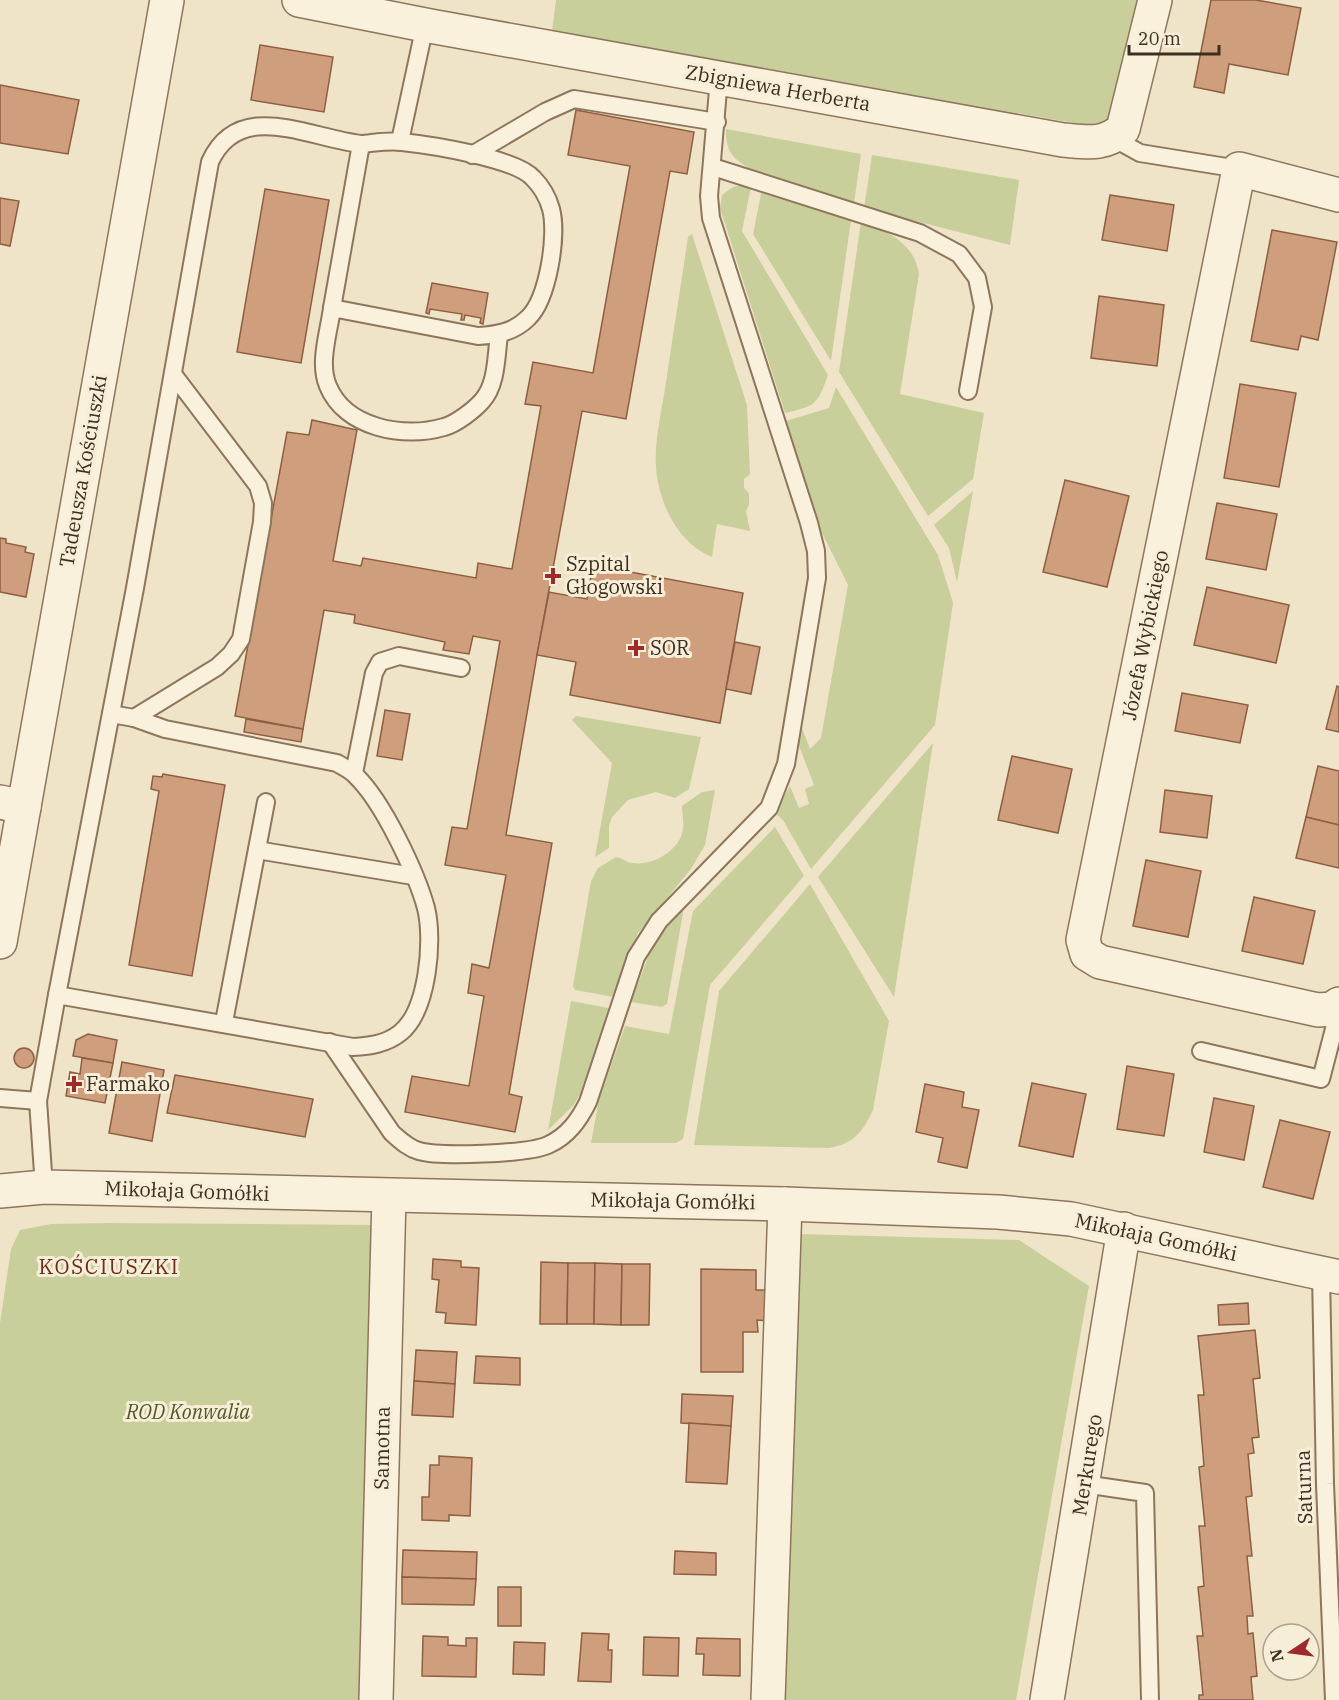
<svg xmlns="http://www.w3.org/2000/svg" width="1339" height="1700" font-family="'IBM Plex Serif',serif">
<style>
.green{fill:#c9cf9b}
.building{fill:#cf9f7d;stroke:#8d5f41;stroke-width:1.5}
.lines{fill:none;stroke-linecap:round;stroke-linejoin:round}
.service-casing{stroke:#8d765c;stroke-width:20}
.minor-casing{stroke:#8d765c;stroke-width:36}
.tertiary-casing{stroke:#8d765c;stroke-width:36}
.service{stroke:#faf1dc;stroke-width:16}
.minor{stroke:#faf1dc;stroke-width:33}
.tertiary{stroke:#faf1dc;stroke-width:33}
.poi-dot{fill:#9e2a2b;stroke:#f7eed8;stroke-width:2}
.labels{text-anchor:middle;stroke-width:6;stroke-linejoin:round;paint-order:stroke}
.street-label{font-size:20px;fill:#3d2e20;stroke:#f7eed8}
.poi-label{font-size:20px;fill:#3d2e20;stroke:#f7eed8;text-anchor:start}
.park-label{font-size:20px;font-style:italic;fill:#4d5a26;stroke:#f7eed8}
.neighbourhood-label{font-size:21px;letter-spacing:1.5px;fill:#6b2e1e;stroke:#f7eed8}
</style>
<rect width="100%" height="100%" fill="#f0e4c8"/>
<g class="green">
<path d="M556,0h584l-29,115 -6,7 -20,3 -533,-94z"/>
<path d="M726,129l135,25 -7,49c-29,-9 -99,-25 -118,-44 -9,-8 -10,-19 -10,-30z"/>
<path d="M872,155l147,25 -9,65 -146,-37z"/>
<path d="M743,185l8,2 -9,44 86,144c-11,31 -13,31 -43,38l-65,-205 2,-13 11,-8z"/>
<path d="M762,189l89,31 -20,141 -78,-127z"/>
<path d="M861,222c27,9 54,22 58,52l-19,120 84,19 -11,66 -45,37 -89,-144z"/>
<path d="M692,234l55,171 3,69 -6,5v9l5,5v12l-3,6 4,20 -33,-7 -5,33c-34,-14 -53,-53 -56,-89 -2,-28 6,-58 10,-86 7,-48 15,-97 22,-145z"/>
<path d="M836,387l102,168 15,48 -18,122 -124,144 -28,-49 -8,-7 15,-27 9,22 10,-4 -4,-15 9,-4 -16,-42 4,-15 8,21 11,-11 27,-153 -26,-52 -36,-112 43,-13z"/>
<path d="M973,491l-16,91 -8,-34 -15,-23z"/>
<path d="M576,716l125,21 -12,52 -14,9 -19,-6 -28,8 -16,17 -3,9v22l-14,9 17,-94 -40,-43z"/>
<path d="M933,743l-39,254 -76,-120z"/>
<path d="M715,790l-10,55 -14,24 -53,64 -24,64 -39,-7 -2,-4 18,-105 7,-13 18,-11c7,1 11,6 17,6 19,3 43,-11 49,-29 3,-10 0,-18 0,-28l20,-14z"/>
<path d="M775,827l29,49 -94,109 -27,154 -7,4h-85l8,-43 26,-74 44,8 24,-123z"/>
<path d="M810,884l79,137 -16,89c-10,22 -20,34 -44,38l-135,-3 25,-154z"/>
<path d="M684,907l-17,97 -5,3 -31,-5 22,-58z"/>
<path d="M571,1001l38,7 -29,86 -6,11 -26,25z"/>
<path d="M109,1223l272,2 -16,475h-365v-377l11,-74 9,-19 31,-6z"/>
<path d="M799,1234l220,6 70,46 -73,414h-234z"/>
</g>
<g class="building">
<path d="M1211,0h45l45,8 -13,67 -59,-11 -5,29 -30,-6z"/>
<path d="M260,45l73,12 -9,55 -73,-12z"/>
<path d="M0,85l79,15 -11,54 -68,-11z"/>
<path d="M576,110l118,22 -7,42 -17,-3 -44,248 -44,-8 -45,244 -31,180 46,8 -43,251 13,3 -7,35 -110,-20 7,-36 57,10 15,-90 -16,-3 4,-29 17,4 17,-93 -61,-10 7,-38 15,2 33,-188 -27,-5 -4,18 -26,-4 2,-8 -91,-19 1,-8 -31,-5 -21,119 -68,-13 52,-284 22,3 3,-15 45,10 -24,131 28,5 2,-8 113,20 2,-15 34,6 29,-163 -16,-2 8,-42 60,11 37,-207 -62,-11z"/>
<path d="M265,189l64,11 -28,163 -64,-11z"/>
<path d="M1110,195l64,10 -7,46 -65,-11z"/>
<path d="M0,198l19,3 -9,45 -10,-2z"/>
<path d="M1272,230l65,12 -19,98 -17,-4 -3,14 -47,-9z"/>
<path d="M432,283l56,10 -5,31 -3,-1 1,-5 -16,-3 -1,5h-3l1,-6 -32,-5 -1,5 -3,-1z"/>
<path d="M1099,296l65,9 -7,61 -66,-8z"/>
<path d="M1240,384l56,9 -17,94 -55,-9z"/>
<path d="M1065,480l64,16 -22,91 -64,-15z"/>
<path d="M1217,503l60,11 -11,56 -60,-11z"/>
<path d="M0,538l6,1v4l20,4 -1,5 9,2 -8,43 -26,-5z"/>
<path d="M593,565l150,28 -23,130 -150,-28 6,-33 -39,-7 12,-63 38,7z"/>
<path d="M1207,587l82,18 -13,58 -82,-18z"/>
<path d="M735,642l25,5 -9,47 -25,-5z"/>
<path d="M1337,686l2,1v45l-13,-3z"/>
<path d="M1182,693l66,12 -8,38 -65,-12z"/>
<path d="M385,710l25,4 -8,46 -25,-4z"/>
<path d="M246,719l57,10 -2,13 -57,-10z"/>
<path d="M1012,756l60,13 -14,64 -60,-13z"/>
<path d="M1318,766l21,5v54l-33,-8z"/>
<path d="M163,774l62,11 -33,191 -63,-11 30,-174 -8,-2 2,-13 9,1z"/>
<path d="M1165,790l47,6 -5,42 -47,-6z"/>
<path d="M1306,817l33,8v43l-43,-10z"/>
<path d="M1146,860l55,11 -13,66 -55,-11z"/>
<path d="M1254,897l61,14 -12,53 -61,-13z"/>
<path d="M88,1034l29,6 -4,23 -40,-7 3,-16z"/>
<circle cx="24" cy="1058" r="10"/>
<path d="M82,1058l31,5 -8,40 -39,-7 4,-24 10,2z"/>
<path d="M122,1062l42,8 -12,71 -43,-8z"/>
<path d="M1127,1066l47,8 -10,62 -47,-7z"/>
<path d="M175,1075l138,24 -8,38 -138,-24z"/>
<path d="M1032,1083l54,11 -13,63 -54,-11z"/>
<path d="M925,1084l39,8 -2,15 17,3 -12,58 -29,-6 5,-24 -27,-6z"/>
<path d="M1214,1098l40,8 -10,54 -40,-8z"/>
<path d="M1280,1120l50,12 -17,67 -50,-12z"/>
<path d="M433,1259l28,2v6l18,1 -3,57 -31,-2 1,-10 -10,-1 3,-32 -7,-1z"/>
<path d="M541,1262l27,1 -1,61h-27z"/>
<path d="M568,1263h27l-1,61h-27z"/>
<path d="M595,1263l27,1 -1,61 -27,-1z"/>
<path d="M622,1264h28l-1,61h-28z"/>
<path d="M701,1269l55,1v20h15v31l-14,-1 1,12h-15v40h-42z"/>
<path d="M1248,1303l1,21 -30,1 -1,-20z"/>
<path d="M1255,1330l5,48 -7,1 6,58 -7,1 2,15 -6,1 4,42 -6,1 6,59h-5l6,60h-6l1,18 5,-1 4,43 -6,1 2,23h-54v-5h4l-6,-59h6l-5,-49 6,-1 -5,-60h6l-6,-59 5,-1 -6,-71h6l-6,-59z"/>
<path d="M416,1350l41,2 -2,32 -41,-3z"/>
<path d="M476,1356l44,2v27l-46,-2z"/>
<path d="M414,1381l41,3 -2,33 -41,-2z"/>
<path d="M682,1394l51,2 -2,30 -50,-3z"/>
<path d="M689,1423l42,3 -4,58 -41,-2z"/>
<path d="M439,1456l33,2 -2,58 -21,-1v6l-27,-1v-23h7l1,-32h9z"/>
<path d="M403,1550l74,2 -1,27 -74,-2z"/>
<path d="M675,1551l41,2v22l-42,-1z"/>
<path d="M402,1577l74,2 -2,26 -72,-1z"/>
<rect x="498" y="1587" width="23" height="39"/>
<path d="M582,1633l27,1 -1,16h4l-1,32 -33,-1z"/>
<path d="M423,1636l25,1v8l18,1v-8h11l-1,39 -54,-1z"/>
<path d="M644,1637l35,1 -1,38 -35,-1z"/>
<path d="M697,1638l43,1v37l-37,-1 1,-21h-8z"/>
<path d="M514,1642l31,1 -1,32 -31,-1z"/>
</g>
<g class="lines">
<defs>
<g id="service">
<path d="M1113,138l27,15 99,16"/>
<path d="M400,141l25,-116"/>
<path d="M361,144c13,-1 28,-4 41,-2 28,3 113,16 131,36 8,8 15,20 18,31 7,26 -3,90 -23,109 -14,14 -31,17 -50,18l-146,-28c-3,24 -14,55 -4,78 17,42 76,53 116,41 12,-3 30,-17 38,-26 15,-16 14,-45 17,-66"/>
<path d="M472,155l73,-43 29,-13 143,23"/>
<path d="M713,167l207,66 39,21 18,24 6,29 -15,84"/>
<path d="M111,714l23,4 83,-51 14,-13 10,-15 21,-117 1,-19 -5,-17 -85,-112"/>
<path d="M354,773l20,-100 6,-11 19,-6 62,12"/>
<path d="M257,850l156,26"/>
<path d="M57,995l78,-407 75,-426c29,-64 98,-24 151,-18l-29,164"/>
<path d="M224,1022l42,-220"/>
<path d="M330,1042l62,91c8,7 16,15 27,18 21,6 109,3 129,-6 20,-9 31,-25 40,-43l48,-145 23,-36 110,-113 17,-44 31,-186 -1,-27 -7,-28 -98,-305 -2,-22 10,-118"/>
<path d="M1201,1051l120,28 14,-54 -3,-16"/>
<path d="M0,1098l38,3 19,-106 296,52c17,-1 33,-3 47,-14 28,-22 34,-93 26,-125 -10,-36 -43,-106 -70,-132 -5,-6 -13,-9 -19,-13l-172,-34 -31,-11"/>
<path d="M38,1101l6,86"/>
<path d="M1321,1273l4,211 9,216"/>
<path d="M1084,1484l61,9 5,207"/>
</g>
<g id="minor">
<path d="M299,0l131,26 633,114c24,2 41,6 60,-11l32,-129"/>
<path d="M1339,195l-100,-26 -156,771 4,14 13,8 218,48 14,-1 7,-5"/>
<path d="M0,802l24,5"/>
<path d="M0,1191l44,-4 741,17 213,8 73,7 268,58"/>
<path d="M376,1700l13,-504"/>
<path d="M768,1700l17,-496"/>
<path d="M1047,1700l77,-471"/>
</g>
<path id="tertiary" d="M0,942l167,-942"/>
</defs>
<use href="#service" class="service-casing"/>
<use href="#minor" class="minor-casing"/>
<use href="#tertiary" class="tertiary-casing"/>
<use href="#service" class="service"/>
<use href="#minor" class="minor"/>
<use href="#tertiary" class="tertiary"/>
</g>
<g class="poi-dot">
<path d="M550 567h6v6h6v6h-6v6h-6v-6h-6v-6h6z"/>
<path d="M633 639h6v6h6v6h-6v6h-6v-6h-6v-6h6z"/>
<path d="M71 1075h6v6h6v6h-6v6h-6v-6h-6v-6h6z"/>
</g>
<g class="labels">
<g class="street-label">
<text transform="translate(778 88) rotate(10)" y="7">Zbigniewa Herberta</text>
<text transform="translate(83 471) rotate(-80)" y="7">Tadeusza Kościuszki</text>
<text transform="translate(1145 635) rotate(-79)" y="7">Józefa Wybickiego</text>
<text transform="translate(187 1191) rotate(2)" y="7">Mikołaja Gomółki</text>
<text transform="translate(673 1201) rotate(1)" y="7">Mikołaja Gomółki</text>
<text transform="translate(1156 1237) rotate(12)" y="7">Mikołaja Gomółki</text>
<text transform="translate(382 1448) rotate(-89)" y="7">Samotna</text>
<text transform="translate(1087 1465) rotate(-81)" y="7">Merkurego</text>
<text transform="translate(1304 1487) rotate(-92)" y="7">Saturna</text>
</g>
<g class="poi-label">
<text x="566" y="571">Szpital<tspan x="566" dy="23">Głogowski</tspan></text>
<text x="650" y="655">SOR</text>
<text x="86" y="1091">Farmako</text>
</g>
<g class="park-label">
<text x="188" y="1419">ROD Konwalia</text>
</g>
<g class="neighbourhood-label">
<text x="109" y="1274">KOŚCIUSZKI</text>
</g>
</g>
<g transform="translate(1291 1652) rotate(257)"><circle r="28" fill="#f7eed8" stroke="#ada18e" stroke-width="1.5"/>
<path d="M0-4.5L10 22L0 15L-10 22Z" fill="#9e2a2b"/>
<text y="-9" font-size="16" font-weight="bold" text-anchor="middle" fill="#3d2e20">N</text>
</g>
<path d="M1129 45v9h90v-9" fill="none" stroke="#3d2e20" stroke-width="3"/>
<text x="1138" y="45" font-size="18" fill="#3d2e20" stroke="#f7eed8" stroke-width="4.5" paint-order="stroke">20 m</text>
</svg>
